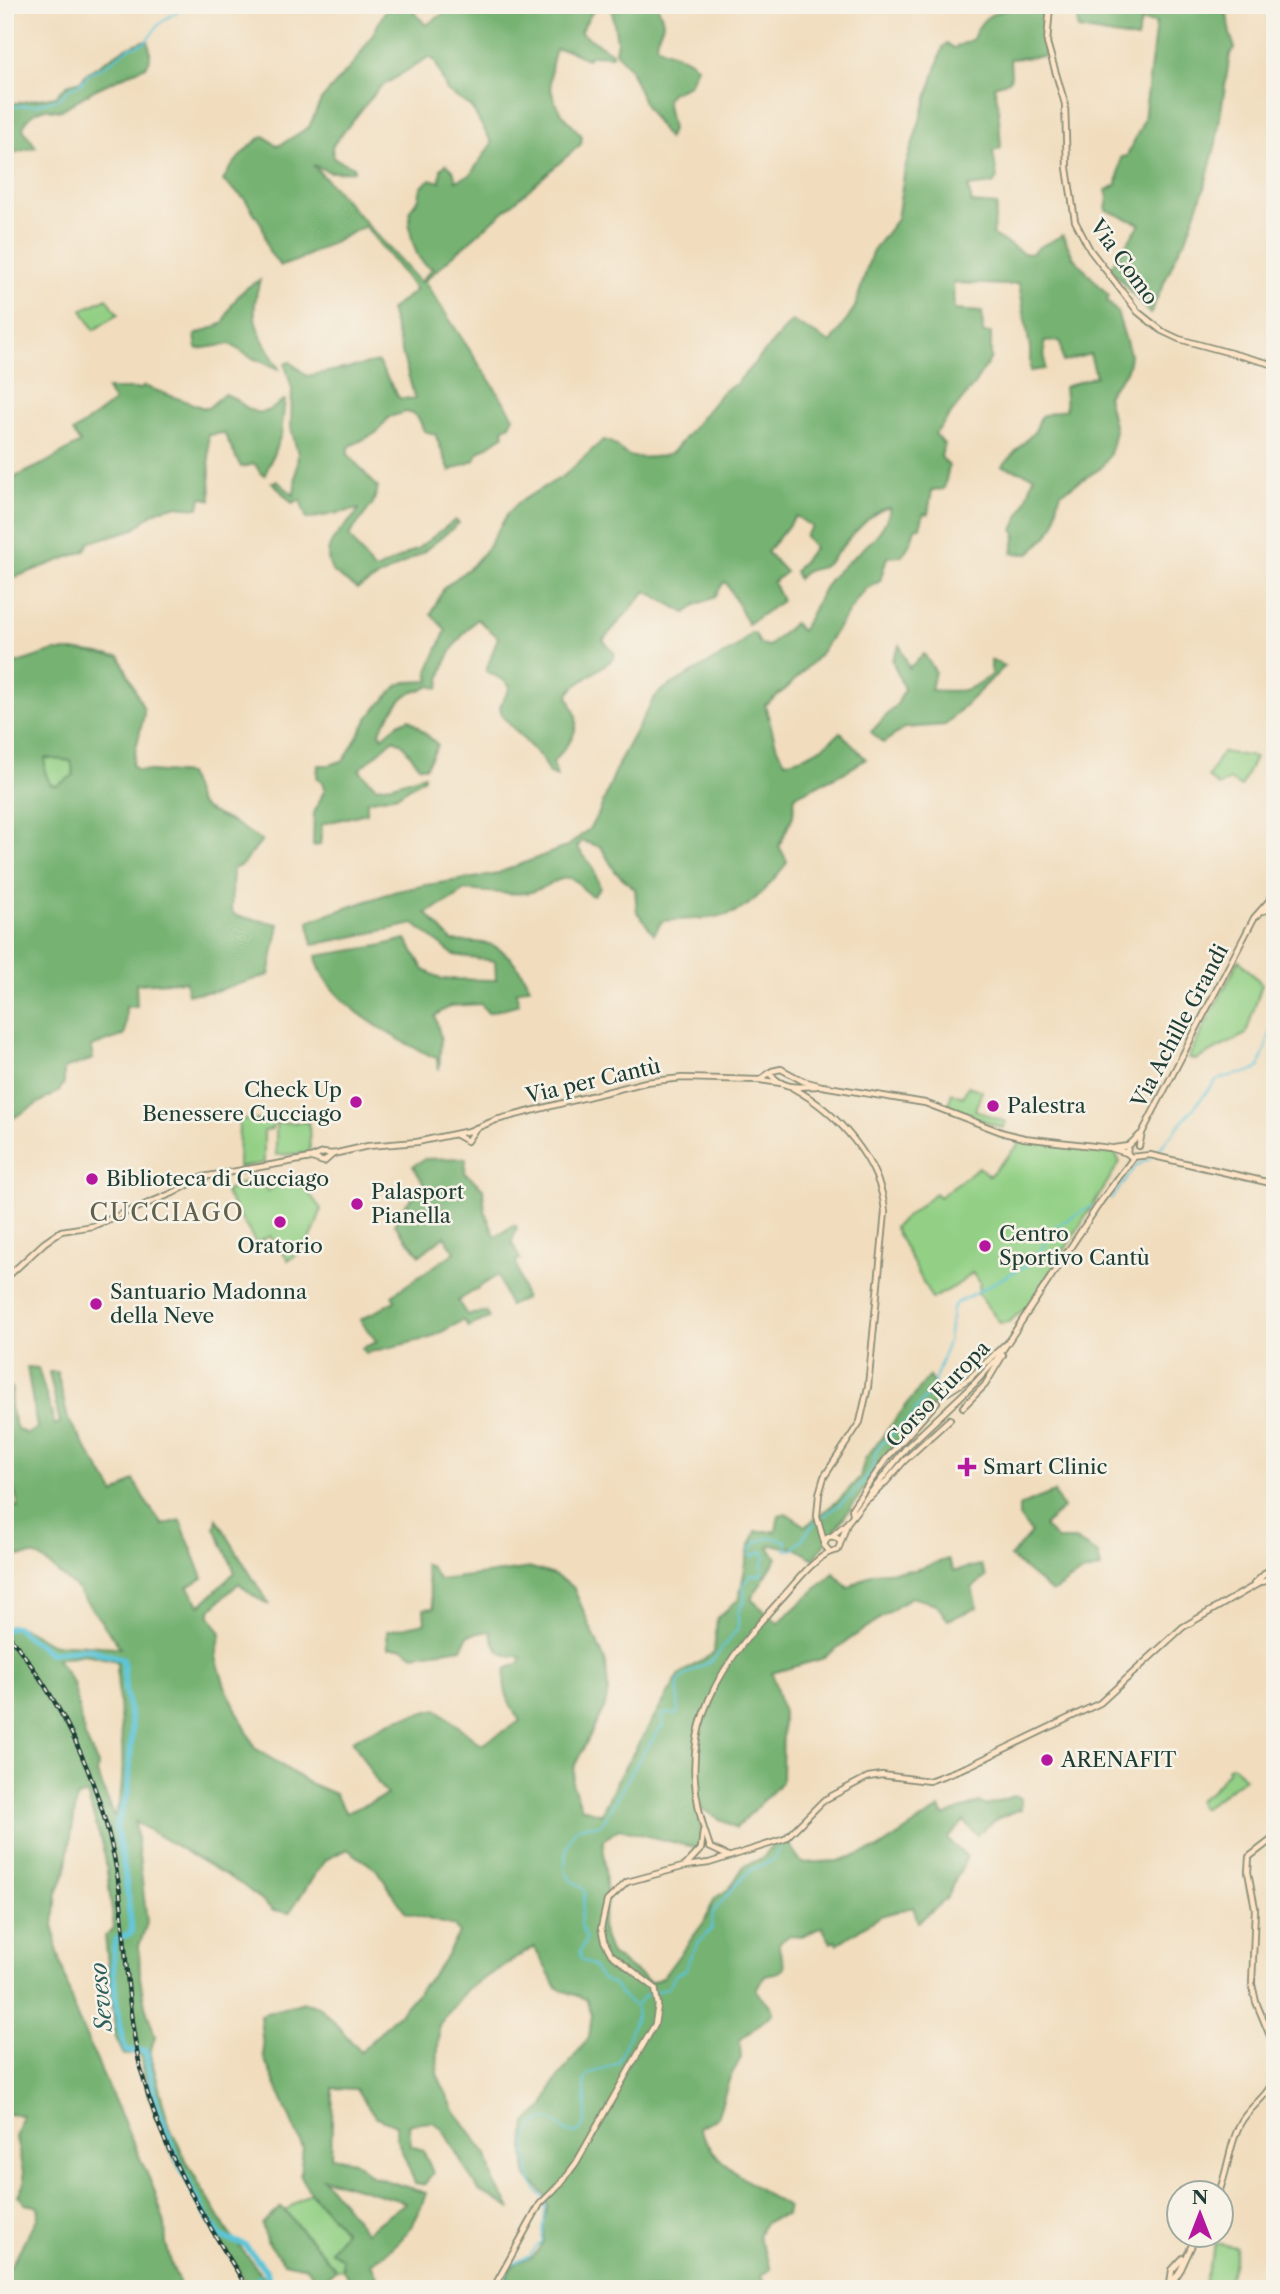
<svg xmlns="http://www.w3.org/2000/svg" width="1280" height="2294" font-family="'Libre Caslon Text',serif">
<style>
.green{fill:#93d085;stroke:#59865c;stroke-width:2}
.forest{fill:#76b272;stroke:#4a7853;stroke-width:2;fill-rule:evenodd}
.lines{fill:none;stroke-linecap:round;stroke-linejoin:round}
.stream{stroke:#5cc4d8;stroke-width:2}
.river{stroke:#5cc4d8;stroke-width:6}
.secondary-casing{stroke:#888d79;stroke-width:8}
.secondary{stroke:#fee4c6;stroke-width:4.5}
.rail-casing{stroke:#1f3d34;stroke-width:4.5}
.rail{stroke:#f7f3e8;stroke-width:2;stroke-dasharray:5;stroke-linecap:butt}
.poi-dot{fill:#b5179e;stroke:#f7f3e8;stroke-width:2.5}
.labels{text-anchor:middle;stroke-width:5;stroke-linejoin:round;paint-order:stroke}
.street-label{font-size:21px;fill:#1f3d34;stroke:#f7f3e8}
.poi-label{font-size:21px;fill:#1f3d34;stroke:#f7f3e8;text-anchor:start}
.water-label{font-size:23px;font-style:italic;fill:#2e5f5d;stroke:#f7f3e8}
.quarter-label{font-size:24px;letter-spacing:2px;fill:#62614b;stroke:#f7f3e8}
</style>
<rect width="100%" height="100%" fill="#f7f3e8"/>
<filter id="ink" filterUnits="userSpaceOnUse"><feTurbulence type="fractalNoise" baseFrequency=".0143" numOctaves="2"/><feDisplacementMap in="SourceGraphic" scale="14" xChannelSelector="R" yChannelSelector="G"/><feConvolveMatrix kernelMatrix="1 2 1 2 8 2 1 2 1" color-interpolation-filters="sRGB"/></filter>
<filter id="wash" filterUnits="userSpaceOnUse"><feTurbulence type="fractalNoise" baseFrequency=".00686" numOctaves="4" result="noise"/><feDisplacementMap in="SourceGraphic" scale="28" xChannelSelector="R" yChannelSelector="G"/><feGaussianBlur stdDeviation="1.57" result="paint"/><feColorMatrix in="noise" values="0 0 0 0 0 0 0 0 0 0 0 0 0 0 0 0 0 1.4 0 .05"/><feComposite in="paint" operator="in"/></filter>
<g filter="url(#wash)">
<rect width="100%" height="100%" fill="#f1ddbe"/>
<g class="green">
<path d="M107,298l11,16 -24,16 -12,-20z"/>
<path d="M1222,752l33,5 -14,30 -11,-7 -12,6 -10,-9z"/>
<path d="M45,758l26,3 3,14 -18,11 -6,-2 -5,-12z"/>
<path d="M1239,960l23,24 -16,50 -50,26 -8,-2z"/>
<path d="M968,1086l14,5 -7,19 31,12 -3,6 -56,-21 5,-14 11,4z"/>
<path d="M239,1119l34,2 -1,8 -8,2v32l-26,5z"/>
<path d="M309,1122l1,31 -34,2v-32z"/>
<path d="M1022,1141l92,11 6,10 -88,140 -23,20 -9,1 -22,-29 2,-12 -8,-9 -16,13 -24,13 -38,-72 41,-34 4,4 40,-30 10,9z"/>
<path d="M295,1175l26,34c-5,21 -13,41 -33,51l-18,-24 -14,7 -31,-51 14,-8 21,-4 8,11z"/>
<path d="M1230,1766h4l11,12 -41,30h-3l-3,-6 1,-3 9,-5 20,-22 -1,-4z"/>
<path d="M310,2192l35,40 -2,38 -7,-1 -51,-58z"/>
<path d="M1216,2243l21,4 -8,35 -3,7h-13l2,-4 -11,-3z"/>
</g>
<g class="forest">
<path d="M391,5h23v7l12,13 31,-20h144l-8,6 -13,21 32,21v3l-21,-1 -4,4 -19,-9 -12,-1c-14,41 -2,58 26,87l-1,8 -157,137 90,136 -4,8 -7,4 1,6 -26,18 -3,7 -25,11 -15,-37 -11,-3 -5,-12 -5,-5 -8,-2 -17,5 -13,16 -26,13 -3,7 31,35 -5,15 -23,31v3l23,32h5l39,-20 38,-29 4,3 -37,30 -65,36 -25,-18c-15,-31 16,-41 27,-62l-52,10 -7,-19 -8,3 -20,-21 5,-1 17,14 4,-41 -7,-26 1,-39 -7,-25 5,-2 17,14 71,-14 21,36 16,1 -25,-89 26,-20 -51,-64 -67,34 -17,6 -12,-14 -7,-27 -17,-26 -22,-18c7,-15 26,-37 41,-45l12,9h4l29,-18 12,-27 33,-37 19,-29 12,-23zM429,57l6,4 12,30 24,16 21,36 -22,32 -14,6 -3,-11 -7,-6 -5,5 -1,13 -10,-3 -9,8 -2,11 -9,12c-2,17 3,54 23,58l-13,14 -107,-117 17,7 24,-1v-4l-21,-9 -1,-12 47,-58z"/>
<path d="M611,5h46c2,6 6,12 6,18 -1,8 -7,11 -7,22 12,10 31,9 41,22l-8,18 -18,8 -5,6 6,31 -4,9 -22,-32 -17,-40 -14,-15 2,-11z"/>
<path d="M1015,5h32l-4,18 3,33 -36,3 1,17 -2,5 -15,5 4,17 3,45 -8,3 4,27 -4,6 -25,3 4,16 25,2 -4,30 30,18 8,1 8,-7 24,-12 10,22 36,39 -2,5 10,11 13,42c-2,28 -14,23 -23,42l8,34 -5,24 -9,14 -40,25 -3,8 -3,23 -7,11 -19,19 -17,-1 4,-19 -3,-4 12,-26 9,-28 -32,-10 33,-35 6,-15 25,-7 -2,-22 32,-11 -6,-22 -27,8 -3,-21 -16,1 1,27 -15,2v-23l-11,-65 -11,2 -55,-2 1,27 28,2 1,21h8v25l-18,28 -38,48 9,10 -3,13 8,9 -5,23 -12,1 -4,24 -4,-1 -4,14 -5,1 -4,14 -9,14 -15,1 -7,24 -14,8 -8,9 -39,57 -32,33 -22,17 12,43 8,13c20,-2 41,-14 55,-29l26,27 -21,13 -50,24 -2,20 -14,30 8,15 -1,3c-46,59 -54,52 -124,57l-8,13 -17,-22 -2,-23 -20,-18 -14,-24 -19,-6 -5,6 15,19 8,21 -7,9c-10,-2 -14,-19 -26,-18 -14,1 -27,14 -42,15 -20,2 -42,-2 -62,-3l-6,7 -31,16 26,28c12,1 30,0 40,4 19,9 29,25 38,42l-14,5 3,12 -31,9 -7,-9 -31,2 -15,10 6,23 -2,31 -3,-14h-5c-37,-18 -108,-56 -115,-100l63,-10 27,-7 18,31 17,9 55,1 -1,-19 -41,-6 -40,-31 -102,21 -3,-24 84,-29 33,-7 67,-10 75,-29 21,-17 9,-14 22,-55 34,-62 8,-8 75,-43 14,-14 4,1 5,10 9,2 25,-23 7,8c12,-17 17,-37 30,-53 18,-21 55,-40 59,-70 -16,-2 -49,40 -60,53 -12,13 -19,2 -32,18l-3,-8 19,-23 -9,-12 7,-9 -16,-11 -29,36 19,20 -13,10 9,19 -34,23 -21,-40 -3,-2 -10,16 -17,6 -11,9 -40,-22 -43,49 12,14 -2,5 -39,28 -6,7c1,8 6,14 8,22 3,20 -12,32 -23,46l4,15 -8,-3 -6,-14 -41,-44 -2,-9 10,-20 -5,-6 -19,-10 12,-34 -21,-18c-20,21 -35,40 -38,69l-10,-2c-7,6 -14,4 -22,9 -6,3 -26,31 -27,38l2,4 16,-13 11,-5 29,26 -12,22 -7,-1 -17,-22 -8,-5 -35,31 17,17 16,-2 32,-10v3l-26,17 -31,6v12l-45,11 -2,21 -7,1 1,-33 11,-24 -2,-7 -6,-4 1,-13h12l14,-5 26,-45 28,-30 8,-3 24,-1 -2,-10 18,-41 -15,-16 13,-26 29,-23 15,-18 20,-34 11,-11 46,-27 38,-35c11,1 15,9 24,15 9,5 38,2 46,-3l50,-61 13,-7 56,-63 39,22 24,-36 17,-55 25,-33 8,-51 38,-121 4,-4 7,5 19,-9c9,-25 20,-25 42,-34z"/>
<path d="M1083,5l143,2 4,27 5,14 -5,6 -14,89 -12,46 -19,53 -4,3 -31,69 -40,-46 30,-44 -34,-14 2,-12 -2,-8 11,-5 4,-28 6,-1 17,-36 12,-97 -15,-2 -4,18 -59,-10 -1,-17z"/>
<path d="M143,41h5c2,7 4,19 -2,25l-50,23 -35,21c-7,2 -11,-2 -17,-1 -10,2 -19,11 -21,20l13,18 -31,8v-48l6,-3 45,-8 11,-11 14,-4 6,-8 37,-24z"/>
<path d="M260,280c-13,43 -1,52 19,89l-29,-12 -20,-13 -33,5 -2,-14 29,-12c6,-19 18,-35 36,-43z"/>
<path d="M144,386l60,22h4l16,-14c17,3 25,26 46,16 6,-3 9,-8 15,-10l-4,35 -16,40 -4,-1 -6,-10 -14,3 -17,-34 -16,2 3,65 -10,-3 -2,11 -24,-2 -13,3 -10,5 -18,15 -44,13 -5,9 -80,30v-99l38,-18 37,-21 -7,-11 41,-30 -7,-13h34z"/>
<path d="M900,645l9,23 15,-14 11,17 -4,19c29,2 37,3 60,-15v-15l14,6 -60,59 -40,3 -22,15 -12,-11 27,-29 6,-14 -12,-29z"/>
<path d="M54,651h25l41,6 23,50 1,8 -12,50 6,5 50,4 10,28 7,7 31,15 26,17 -20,24 -9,4 -2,40 2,4 4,3 42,8 -10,51 -54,16 -27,3 -3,-13 -49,3 1,22 -11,1 -1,28 -34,12 2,12 -29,10v14l-5,8 -54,32v-456zM45,758l26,3 3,14 -18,11 -6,-2 -5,-12z"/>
<path d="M466,1158l-1,15 18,15 2,24 10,24 20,-11 2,3 -5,14 8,17 -4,2 9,38 -16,7 -11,-31 -40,26 9,14 19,-3 3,6 -21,9 -4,-7 -34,18 -64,15 -4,-5 15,-6 -17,-22 35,-19 -3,-6 63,-43 -11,-16 -24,19 -25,-30c2,-18 20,-26 29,-41l-11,-18 11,-7z"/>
<path d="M27,1367l11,1 17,57 5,-2 -11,-51h8l11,47 47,75 19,-14 12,22 17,23 17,-5 23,58 -15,9 12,19 35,-34 -20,-44 2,-9 52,86 -18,-11 -12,-11 -29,27v6l11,17 -5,24 9,29 30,62 52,34 28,12 11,19 41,-18 -8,-10 -27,-45 45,-21 40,-10 44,36 39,-24c-10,-15 -20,-34 -14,-52l14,-6 1,-6c-23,-2 -24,-4 -31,-26l-22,4 -6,13 -48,7 -11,-7h-15l-1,-17 38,-8 -1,-14 10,-1 -10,-44 6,2 9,14 93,-12 22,7 19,12 33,76 2,28 -3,15 -30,59 -3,18 10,25 19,6 19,-39 60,-101 34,-21 3,-35 22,-19 10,-51 7,-17h20l3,-16 7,-2 20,13 34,-27 20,-22 5,-18 64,-83 11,20 -3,6 -51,57 -72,100 -19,-11 -23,-3 -3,2 8,11 -26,41 27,24 56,-50 14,15 25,-15 42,-3 33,-11 6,12 27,-6 5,12 -14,11 5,20 -29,12 -12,-16 -25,-7 -90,62 -49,14 11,40 -1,69 -46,46 -36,-20 1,41 -82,-20 -16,11 4,61 -6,27 10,26 40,29 12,-6 41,-55 11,-24 14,-9 15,-23 19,-8 10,-14 12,-5 17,24 36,-2 41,-13 61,-40 4,8 36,-14 6,4 27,-10 8,2v11l-23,9 -21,17 -13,-14 -17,18 20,18 -21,42 -28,23 -5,-15 -33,9 -43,28 -2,-3 -4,2 -9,-16 -20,9 -12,-1 -11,8c-1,10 5,15 5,25l-5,4 -14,3 -9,14c3,10 16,13 17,24l-33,27 1,18 -11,19 -13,41 -18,9c15,38 55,59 89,80l-2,8c-15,4 -23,6 -28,21l13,32 -10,8 5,13h-263l7,-20 7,-7 15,-5 12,-14v-21l4,-15 -1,-10 -21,-21 -2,-27 2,-26 18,-16 8,-21 37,-49 3,-22 -6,-16 -29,-11 -23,-41 -67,42 -28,36 -2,49 17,36 33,45 7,27 18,27 -34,-19 -35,-60 -10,-8 -24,2 2,22 12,4 10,23 -8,12 -10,-2 -19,-46v-12l-21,-9 -19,-27 -23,-1 -2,69 23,4 17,15 55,17c-10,34 -25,52 -55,70l9,22 -5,4h-21l-11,-19 -1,-11 -12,-9 15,-18 -35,-40 -10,-18 3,-26 -39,-90 -4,-43 44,-13 17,6 40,44 43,-44 37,-43 18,-32 -5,-7 -48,-13 -30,-44 -29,-20 -22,11 -36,53 -16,-3 -29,-24 -109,-64 12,101 -8,23 1,32 5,27 10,31 -5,17 19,73 21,42 38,64 45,57h-38l13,-5c-35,-53 -68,-106 -91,-165 -8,-21 -12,-45 -18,-67l-15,3 -8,-17 -11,-102 9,-8 -9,-72 -18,-62 -10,3 -11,74 -9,21 -3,34 2,19 19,67 78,175 12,37 1,19 6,23 10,23h-177l2,-17 30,-53 2,-9 -3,-4 -11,-2 -7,-9 7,-13 -9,-44 7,-23 -18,-1v-484c15,-10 31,7 44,13 5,3 11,2 16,1 19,0 37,3 55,3l-43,-58 -36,-31 -7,-3 -29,2v-57l14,8 -14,-52v-71l7,3 -2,20 7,21 10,5 10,-6zM84,1654l33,7c-1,41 15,121 -3,155l-17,-43 1,-8 -13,-28 -12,-54 -16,-24zM323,2178l82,24v1l-39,29z"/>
<path d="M1054,1492l9,16 -19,18 13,14h18l23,14 3,14 -22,6 -27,18 -42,-35 21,-24 -12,-16v-11z"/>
<path d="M281,2207l55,62 -17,15 -12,-17 -23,-5 -18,-22 -4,-16z"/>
</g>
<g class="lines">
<g class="stream">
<path d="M5,111l4,-4 26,-2 25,-7 11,-11 8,-2 12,-13 14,-6 24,-18 17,-6 12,-17 12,-9 19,-11"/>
<path d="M1157,1152l59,-71c14,-8 30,-5 43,-13l16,-49"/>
<path d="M1111,1199l26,-34 13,-6"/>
<path d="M824,1516l27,-20 19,-23 8,-26 33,-30 21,-29 16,-46 4,-32 3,-6 72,-39 13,-14 16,-25 36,-20"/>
<path d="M635,2006l13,-13 20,-5 8,-14 10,-4 3,-11 9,-16 14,-15 1,-16 28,-33 10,-9 22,-10 7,-12"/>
<path d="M248,2283l19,-12"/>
<path d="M236,2289l4,-3"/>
<path d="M502,2289c4,-22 5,-25 26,-32l7,-10 7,-4 4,-43c-5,-5 -12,-10 -14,-17 -6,-18 -12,-49 6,-60 3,-2 7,-5 10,-4 10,1 14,14 28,15 18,-13 7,-36 9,-54l4,-6 29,-11 19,-49 -2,-8 -10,-7 -12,-15 -11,-5 -9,-13 -12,-7 -1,-7 6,-13 -6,-15 5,-33c-4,-6 -9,-6 -14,-11 -12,-13 -4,-45 9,-54l19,-1 4,-3 42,-73c10,-10 10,-15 18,-24v-9l4,-3 8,2 3,-2v-31l11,-9 24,-13 25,-32v-15l7,-13 -2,-16 9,-9h10v-12l4,-6 -3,-6 -11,6 -2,-6c6,-13 24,-16 36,-10l-1,9h8l22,-27"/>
</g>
<path class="river" d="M5,1630l5,-3h7c8,11 21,16 32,26l39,-4 35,10 2,30 7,39 -4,64 -12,35 9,47 6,51v8l-15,6c-7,21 2,91 10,112h20c7,61 38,132 73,183 8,7 16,7 26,11 1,1 20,24 22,27 2,4 1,12 1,17"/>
</g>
</g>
<g filter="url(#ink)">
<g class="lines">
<defs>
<g id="secondary">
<path d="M1050,5l-3,38 18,61 2,64 8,53 15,29 48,62 24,19 17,8 96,26"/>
<path d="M1258,915l2,-3 13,-4v-14"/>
<path d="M770,1074c14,16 29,13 47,12"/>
<path d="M761,1079l11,-8 9,-2 22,12 19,5 103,17 79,30 20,5 86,10 17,5"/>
<path d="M793,1088c44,24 88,73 92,124l-17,175 -8,35 -36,55 -5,17 -2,22 7,26"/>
<path d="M456,1135l11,6 9,-13"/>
<path d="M1128,1146l-1,7 4,4 19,-2 125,29"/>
<path d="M1139,1146l3,-13 112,-215 15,-17 6,-21"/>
<path d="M1114,1148l14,-2 12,-11"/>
<path d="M312,1158l12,4 9,-8"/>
<path d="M5,1279l39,-36 17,-12 32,-5 80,-33 30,-16 108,-19 12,-5 10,1 35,-8 49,-4 52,-11 27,-11 150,-38 36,-4 78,2 21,3"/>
<path d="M948,1392l22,-14 33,-32"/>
<path d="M963,1407l22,-22 18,-30"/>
<path d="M869,1498l16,-15 20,-23 45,-41"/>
<path d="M853,1514l-1,-6 34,-49 51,-57"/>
<path d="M832,1536l15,-13 59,-75 69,-65 21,-23 105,-159 33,-44"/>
<path d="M840,1542c-2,-5 -8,-7 -13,-4l-3,7 6,7 8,-2 9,-26"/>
<path d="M1254,1584l21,-20"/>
<path d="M1275,1837l-26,20 -1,15 7,36 -3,76 4,18 19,46"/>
<path d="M709,1847l19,9"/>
<path d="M710,1847c-39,-106 -1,-170 70,-247 15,-16 30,-38 50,-48"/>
<path d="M686,1865l15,-16 2,-18"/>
<path d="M1219,2192c9,-21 10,-47 21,-68 9,-18 29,-27 35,-48"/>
<path d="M1170,2284l2,-14 11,-12"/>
<path d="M493,2289l47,-85 21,-21 15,-20 79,-139 3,-19 -3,-17 -44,-34 -7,-13 -3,-13 6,-27 20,-19 59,-16 23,-3 76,-24 39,-39 44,-23 14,-2 47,6 40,-15 131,-63 83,-76 78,-45 14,-3"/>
<path d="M1168,2289l13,-20 16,-35"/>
</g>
</defs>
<use href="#secondary" class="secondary-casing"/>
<use href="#secondary" class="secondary"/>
<defs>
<path id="rail" d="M5,1631c60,72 101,162 114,255 8,61 7,123 22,184 21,84 63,147 107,219"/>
</defs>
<use href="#rail" class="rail-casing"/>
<use href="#rail" class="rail"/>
</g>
</g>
<g class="poi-dot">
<circle cx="356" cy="1102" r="7"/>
<circle cx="993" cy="1106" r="7"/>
<circle cx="92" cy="1179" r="7"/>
<circle cx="357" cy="1204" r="7"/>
<circle cx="280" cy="1222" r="7"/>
<circle cx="985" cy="1246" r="7"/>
<circle cx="96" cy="1304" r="7"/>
<path d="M963.5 1456.5h7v7h7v7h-7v7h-7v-7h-7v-7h7z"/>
<circle cx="1047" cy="1760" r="7"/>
</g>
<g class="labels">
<g class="street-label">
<text transform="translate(1124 262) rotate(54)" y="7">Via Como</text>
<text transform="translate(1180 1026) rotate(-62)" y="7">Via Achille Grandi</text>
<text transform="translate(593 1081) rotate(-13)" y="7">Via per Cantù</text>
<text transform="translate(938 1394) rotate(-46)" y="7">Corso Europa</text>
</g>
<g class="poi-label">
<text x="342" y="1097" text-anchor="end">Check Up<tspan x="342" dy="24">Benessere Cucciago</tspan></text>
<text x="1007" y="1113">Palestra</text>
<text x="106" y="1186">Biblioteca di Cucciago</text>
<text x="371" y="1199">Palasport<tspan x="371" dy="24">Pianella</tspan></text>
<text x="999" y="1241">Centro<tspan x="999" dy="24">Sportivo Cantù</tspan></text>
<text x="280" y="1253" text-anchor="middle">Oratorio</text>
<text x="110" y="1299">Santuario Madonna<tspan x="110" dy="24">della Neve</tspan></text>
<text x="983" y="1474">Smart Clinic</text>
<text x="1061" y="1767">ARENAFIT</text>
</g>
<g class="water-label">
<text transform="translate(101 1997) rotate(-95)" y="8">Seveso</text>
</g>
<g class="quarter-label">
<text x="167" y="1221">CUCCIAGO</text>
</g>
</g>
<rect width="1280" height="2294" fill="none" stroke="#f7f3e8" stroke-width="28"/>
<g transform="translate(1200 2214)"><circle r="33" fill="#f7f3e8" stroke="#a1aaa0" stroke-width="2"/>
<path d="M0-5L12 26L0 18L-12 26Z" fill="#b5179e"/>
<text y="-10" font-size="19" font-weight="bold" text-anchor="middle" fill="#1f3d34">N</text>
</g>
</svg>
